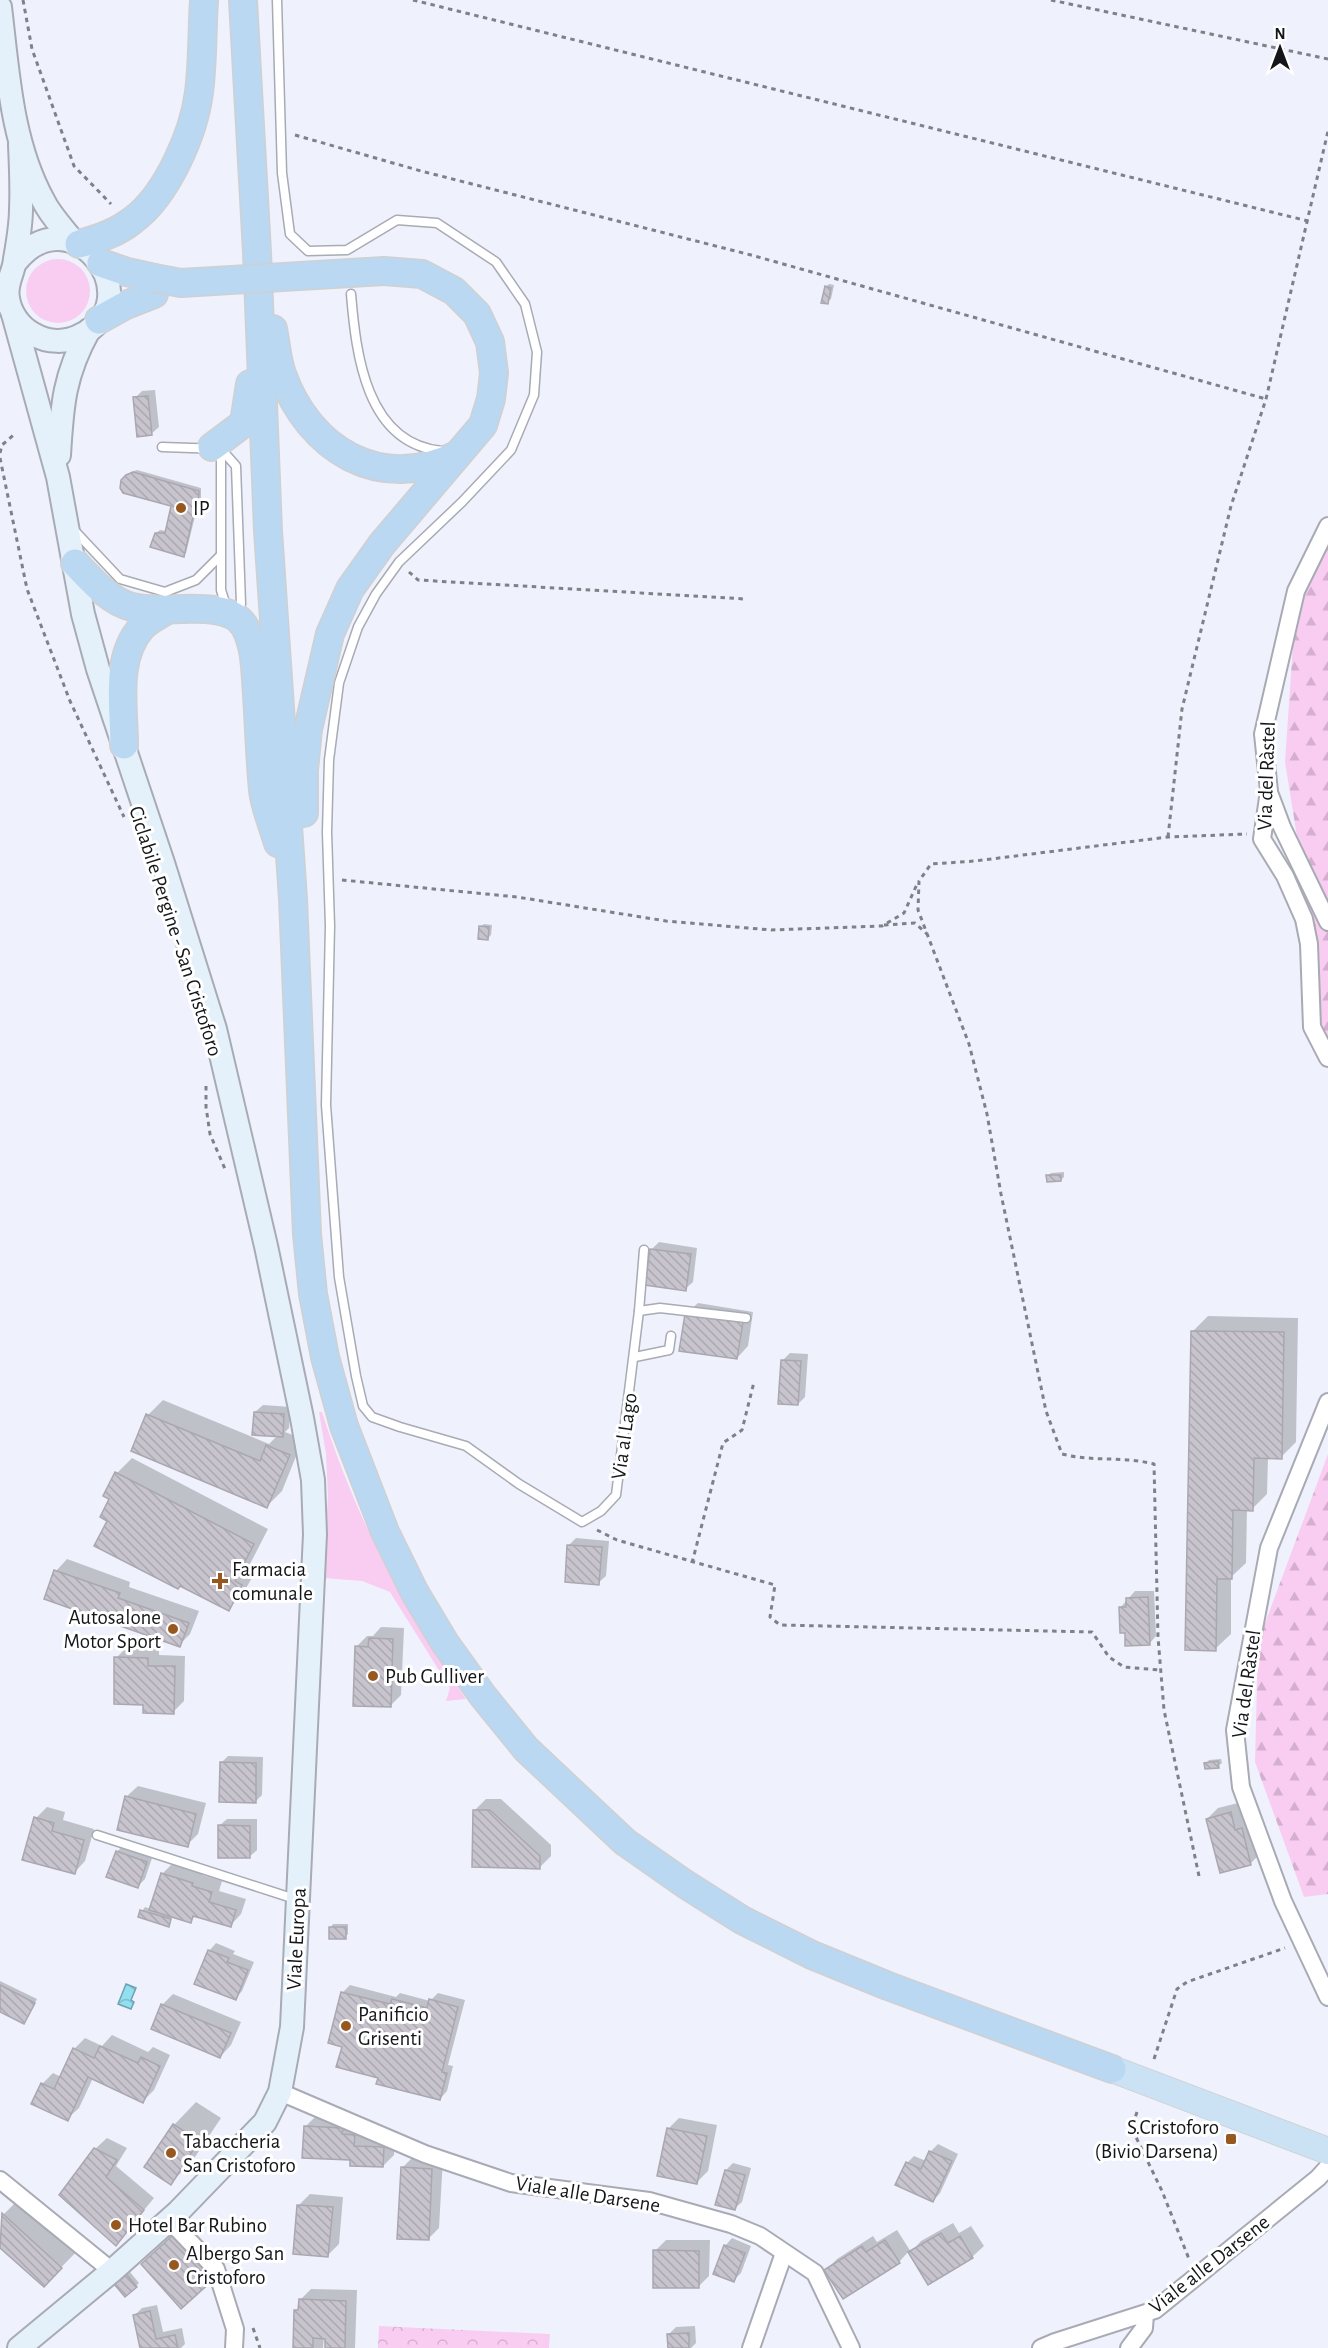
<svg xmlns="http://www.w3.org/2000/svg" width="1328" height="2348" font-family="'Alegreya Sans',sans-serif">
<style>
.green{fill:#f9cdf2}
.forest{fill:url(#forest-firs)}
.park{fill:url(#park-crowns)}
.water{fill:url(#water-waves);stroke:#6ca3b0;stroke-width:1.5}
.shadow{fill:#0003}
.building{fill:url(#building-back-hatch);stroke:#aaa7b0;stroke-width:1.5}
.lines{fill:none;stroke-linecap:round;stroke-linejoin:round}
.service-casing{stroke:#a8abb4;stroke-width:11}
.minor-casing{stroke:#a8abb4;stroke-width:20}
.secondary-casing{stroke:#a8abb4;stroke-width:26}
.primary-casing{stroke:#d0d0d1;stroke-width:28}
.trunk-casing{stroke:#d0d0d1;stroke-width:30}
.path{stroke:#7f8187;stroke-width:3;stroke-dasharray:4.5 4.5;stroke-linecap:butt}
.service{stroke:#fff;stroke-width:8}
.minor{stroke:#fff;stroke-width:16}
.secondary{stroke:#e5f1fa;stroke-width:22}
.primary{stroke:#cbe2f5;stroke-width:26}
.trunk{stroke:#bad8f2;stroke-width:27}
.trunk-bridge-casing{stroke:#d0d0d1;stroke-width:30;stroke-linecap:butt}
.trunk-bridge{stroke:#bad8f2;stroke-width:27}
.poi-dot{fill:#96581f;stroke:#fff;stroke-width:2}
.labels{text-anchor:middle;stroke-width:6;stroke-linejoin:round;paint-order:stroke}
.poi-label{font-size:21px;fill:#151619;stroke:#fff;text-anchor:start}
.street-label{font-size:21px;fill:#151619;stroke:#fff}
</style>
<defs>
<pattern id="forest-firs" width="22" height="20" patternUnits="userSpaceOnUse" patternTransform="scale(1.5)"><rect width="22" height="20" fill="#f9cdf2"/><path d="M5 1l3.5 6h-7zM16 11l3.5 6h-7z" fill="#d5afcf"/></pattern>
<pattern id="park-crowns" width="20" height="18" patternUnits="userSpaceOnUse" patternTransform="scale(1.5)"><rect width="20" height="18" fill="#f9cdf2"/><path d="M2 6a3 3 0 1 1 6 0M12 15a3 3 0 1 1 6 0" fill="none" stroke="#d5afcf"/></pattern>
<pattern id="water-waves" width="16" height="10" patternUnits="userSpaceOnUse" patternTransform="scale(1.5)"><rect width="16" height="10" fill="#92dff1"/><path d="M0 5q4-4 8 0t8 0" fill="none" stroke="#7dbfce"/></pattern>
<pattern id="building-back-hatch" width="6" height="6" patternUnits="userSpaceOnUse" patternTransform="scale(1.5)"><rect width="6" height="6" fill="#c8c4ce"/><path d="M-1 5l2 2M0 0l6 6M5-1l2 2" fill="none" stroke="#aba8b0"/></pattern>
</defs>
<rect width="100%" height="100%" fill="#eff2fc"/>
<g class="green">
<circle cx="58" cy="291" r="32"/>
<path d="M319,1412h3c33,104 82,198 144,287l-20,2 4,-13 -60,-96 -28,-11 -39,-3 5,-82 -2,-42z"/>
</g>
<g class="forest">
<path d="M1328,538v503l-14,-26 -1,-79 -28,-174 10,-147z"/>
<path d="M1328,1454v440l-24,3 -49,-135 3,-120z"/>
</g>
<path class="park" d="M379,2326l171,8 -1,14h-171z"/>
<path class="water" d="M126,1984l10,4 -5,12 3,2 -3,7 -13,-5z"/>
<g class="shadow">
<path d="M829,284l5,1 -3,14 -4,3 -1,-15z"/>
<path d="M155,390l4,37 -8,7 -16,-36 7,-7z"/>
<path d="M137,470l64,18v14l-4,6 -11,45 -3,3 -27,-23 4,-3 7,1 5,-26 -49,-25 8,-8z"/>
<path d="M484,924l8,1 -1,10 -4,4 -7,-12z"/>
<path d="M1064,1172v5l-3,3 -13,-4 3,-3z"/>
<path d="M659,1242l38,6 -4,34 -8,7 -33,-40z"/>
<path d="M698,1303l55,9 -5,34 -11,12 -51,-44z"/>
<path d="M1208,1316l90,2 -2,124 -15,15h-13l-1,37 -15,15h-5l-1,54 -15,14v57l-16,15 -22,-318z"/>
<path d="M790,1353l18,1 -3,43 -7,7 -15,-44z"/>
<path d="M163,1400l106,44 9,-9 -23,-23 8,-7 28,2 -2,21 -4,4 18,7 -21,52 -15,15 -119,-91z"/>
<path d="M132,1458l136,71 -19,37 7,4 -13,24 -15,15 -119,-89 8,-47z"/>
<path d="M576,1538l33,3 -3,35 -8,7 -29,-38z"/>
<path d="M67,1559l63,23 -1,5 70,24 -9,23 -11,11 -123,-74z"/>
<path d="M1135,1591h19l2,45 -7,8 -23,-12 -5,-25z"/>
<path d="M381,1627l23,1 -3,67 -11,11 -34,-59 11,-11h6z"/>
<path d="M127,1647h32v8l26,1 -1,45 -11,11 -28,-9 -29,-45z"/>
<path d="M228,1756l35,1 -1,38 -7,7 -34,-39z"/>
<path d="M1221,1759l1,4 -4,3 -12,-2 3,-4z"/>
<path d="M138,1786l68,17 -8,31 -11,11 -61,-48z"/>
<path d="M486,1799h15l50,46v11l-12,12 -64,-58z"/>
<path d="M1242,1802l20,50 -11,11 -44,-44 11,-11z"/>
<path d="M47,1807l18,5 -2,8 31,9 -9,32 -11,12 -38,-55z"/>
<path d="M227,1819h30v31l-8,7 -30,-31z"/>
<path d="M124,1844l29,11 -8,24 -8,8 -20,-35z"/>
<path d="M173,1863l30,9 -1,3 20,6 -3,10 27,8 -5,15 -11,12 -34,-11 -5,6 -18,-5 -5,9 -26,-14 3,-4 6,2 11,-35z"/>
<path d="M333,1924h15v10l-3,3 -15,-9z"/>
<path d="M216,1943l19,8 -2,3 21,8 -12,29 -7,8 -26,-48z"/>
<path d="M0,1981l37,18 -13,24 -24,-12z"/>
<path d="M350,1985l46,12 4,-4 30,8 8,-8 27,7 -17,65 5,1 -6,25 -7,8 -60,-22 -36,-32 -14,-3 13,-50z"/>
<path d="M173,1994l68,28 -10,23 -11,12 -58,-52z"/>
<path d="M112,2035l36,17 5,-5 17,8 -16,35 -11,11 -50,-23 -14,30 -12,11 -25,-35 11,-11 8,4 13,-28 11,-11 17,8z"/>
<path d="M196,2102l25,16 -28,42 -22,23 3,-58z"/>
<path d="M316,2116l79,21 -1,18 -11,11 -31,-7 -47,-32z"/>
<path d="M679,2118l38,7 -9,46 -11,11 -29,-53z"/>
<path d="M107,2138l20,10 -11,18 38,32 -38,46 -21,-95z"/>
<path d="M938,2144l20,10 -18,39 -7,8 -26,-38 7,-7 12,5 5,-10z"/>
<path d="M413,2157l30,1 -4,70 -11,11 -26,-71z"/>
<path d="M733,2163l18,5 -9,34 -8,7 -8,-39z"/>
<path d="M26,2192l57,53 -39,40 -44,-39 4,-32z"/>
<path d="M310,2194l33,3 -4,47 -11,11 -29,-50z"/>
<path d="M953,2223l6,10 12,-7 13,20 -12,11 -43,26 -20,-32 -10,11 -73,8 11,-11 36,-23 4,6 20,-12 14,22 10,-11z"/>
<path d="M185,2225l27,54 -30,27z"/>
<path d="M732,2238l19,8 -10,27 -7,7 -9,-34z"/>
<path d="M666,2240h44l-1,36 -11,11 -43,-36z"/>
<path d="M130,2272l9,11 -13,12 -10,-11z"/>
<path d="M311,2289l46,1 -2,58h-29l1,-11h-3l-1,11h-28l1,-37 4,-4v-7z"/>
<path d="M157,2305l6,27 19,-4 3,16 -4,4h-40l-7,-32 8,-8z"/>
<path d="M695,2326l1,17 -5,5h-22v-14l7,-7z"/>
</g>
<g class="building">
<path d="M825,286l6,2 -3,16 -7,-1z"/>
<path d="M148,396l4,39 -15,2 -4,-40z"/>
<path d="M133,472l66,19 -1,16 -4,5 -10,45 -34,-10 5,-14h10l6,-27 -48,-13 -3,-5 1,-8 5,-5z"/>
<path d="M479,926l10,1 -1,13 -10,-1z"/>
<path d="M1046,1175h15v6l-14,1z"/>
<path d="M650,1249l41,5 -5,37 -41,-6z"/>
<path d="M685,1314l58,8 -6,37 -58,-8z"/>
<path d="M1191,1331l93,1 -2,127 -28,-1 -1,53 -20,-1 -1,69h-15l-1,72 -31,-1z"/>
<path d="M781,1360l20,1 -3,44 -20,-1z"/>
<path d="M254,1412l30,2 -1,23 -31,-2z"/>
<path d="M146,1414l114,47 6,-16 24,10 -23,53 -136,-57z"/>
<path d="M115,1472l139,72 -19,37 7,4 -13,26 -49,-25 -2,3 -84,-43 13,-25 -7,-4 9,-18 -6,-3z"/>
<path d="M567,1545l35,2 -3,38 -34,-3z"/>
<path d="M54,1570l66,23 -2,5 71,25 -9,24 -136,-48z"/>
<path d="M1148,1597l2,48 -25,1v-13h-5l-1,-26h7v-9z"/>
<path d="M369,1638l24,1 -2,68 -38,-1 2,-60 13,1z"/>
<path d="M114,1657l34,1v8h27l-1,48 -31,-1v-8l-29,-1z"/>
<path d="M1218,1761l1,7 -14,1 -1,-6z"/>
<path d="M220,1762l36,1v40l-37,-1z"/>
<path d="M125,1796l71,18 -8,33 -71,-17z"/>
<path d="M473,1810h17l50,46v13l-68,-2z"/>
<path d="M1231,1812l4,18 7,-2 9,37 -31,8 -14,-54z"/>
<path d="M34,1817l20,6 -2,8 32,9 -9,34 -53,-14z"/>
<path d="M218,1825l32,1v32h-32z"/>
<path d="M116,1851l31,11 -9,26 -32,-11z"/>
<path d="M161,1873l32,10 -1,3 20,6 -3,10 27,8 -5,17 -38,-11 -2,7 -42,-13z"/>
<path d="M140,1910l31,9 -2,8 -31,-10z"/>
<rect x="329" y="1927" width="17" height="12"/>
<path d="M208,1950l21,8 -2,4 21,8 -12,30 -42,-16z"/>
<path d="M0,1985l35,18 -11,21 -24,-12z"/>
<path d="M341,1992l49,12 2,-5 35,9 2,-9 29,8 -16,65 5,1 -7,27 -64,-16 2,-6 -42,-11 6,-20 -14,-4z"/>
<path d="M161,2004l70,29 -11,25 -69,-29z"/>
<path d="M100,2046l38,17 3,-6 19,9 -17,37 -55,-26 -20,44 -37,-17 10,-21 13,6 19,-41 21,10z"/>
<path d="M173,2124l26,17 -28,44 -27,-18z"/>
<path d="M304,2126l39,2 -1,6 13,1 -1,11 30,1 -1,20 -33,-1v-6l-48,-2z"/>
<path d="M667,2128l40,8 -10,48 -40,-8z"/>
<path d="M94,2148l23,12 -11,17 38,33 -28,36 -57,-51z"/>
<path d="M929,2151l23,10 -19,41 -38,-17 11,-23 15,7z"/>
<path d="M401,2167l31,2 -3,71 -32,-1z"/>
<path d="M725,2170l20,5 -10,35 -20,-5z"/>
<path d="M297,2205l36,2 -5,50 -35,-3z"/>
<path d="M2,2213l60,55 -18,19 -44,-39z"/>
<path d="M941,2233l7,10 12,-7 13,22 -45,27 -20,-33z"/>
<path d="M173,2235l40,45 -32,29 -40,-45z"/>
<path d="M885,2240l15,23 -57,36 -19,-29 38,-24 4,6z"/>
<path d="M724,2245l21,8 -11,29 -21,-8z"/>
<path d="M653,2250l46,1v37h-46z"/>
<path d="M126,2274l11,13 -12,10 -11,-13z"/>
<path d="M299,2299l47,2 -1,47h-20v-9l-12,-1v10h-20l1,-38h4z"/>
<path d="M150,2311l6,28 19,-4 3,13h-38l-7,-33z"/>
<path d="M689,2333v15h-21l-1,-14z"/>
</g>
<g class="lines">
<defs>
<g id="service">
<path d="M277,0l5,173 8,61 18,17 39,-1 50,-30 40,3 59,39 29,42 12,48 -3,43 -23,55 -49,52 -63,60 -23,32 -18,33 -19,56 -10,77 -2,72 3,94 -4,179 13,172 17,99 7,30 9,11 28,10 66,19 53,38 63,38 19,-11 15,-16 23,-184 21,-3 86,10"/>
<path d="M351,294c5,60 15,150 91,157"/>
<path d="M162,447l59,2 15,17 5,138 -7,10"/>
<path d="M221,449v141l5,16"/>
<path d="M73,529l47,50 45,13 31,-12 24,-24"/>
<path d="M639,1311l5,-61"/>
<path d="M635,1357l34,-7 2,-14"/>
<path d="M97,1835l201,65"/>
</g>
<g id="minor">
<path d="M1328,526l-32,65 -33,143 6,57 -7,48 23,37 19,43 5,25 3,83 16,31"/>
<path d="M1270,795l12,32 46,95"/>
<path d="M1328,1402l-59,146 -34,182 6,57 42,114 45,96"/>
<path d="M280,2092l145,62 86,29 138,18 82,23 29,12 55,37 36,75"/>
<path d="M0,2180l112,91"/>
<path d="M169,2220l47,49 19,60 -1,19"/>
<path d="M751,2348l33,-95"/>
<path d="M1041,2348l14,-6 100,-32 163,-132 10,-11"/>
<path d="M1129,2348l15,-20 1,-14"/>
</g>
<g id="secondary">
<path d="M0,7c8,65 11,134 43,193 7,15 20,28 30,41"/>
<path d="M15,263c56,-72 138,37 66,72 -15,8 -33,8 -48,-1 -13,-7 -23,-21 -25,-36 -3,-15 6,-25 7,-39 3,-17 6,-34 6,-50 1,-21 0,-43 -1,-64"/>
<path d="M13,314l45,163 25,137 15,55 65,194 52,166 51,217 36,172 11,62 2,54 -23,493 -12,65 -15,30 -87,90 -66,59 -93,77"/>
<path d="M59,455c3,-50 5,-80 30,-125"/>
</g>
<path id="primary" d="M1112,2069l216,82"/>
<g id="trunk">
<path d="M243,0l14,252 11,279 25,368 14,335 6,60 12,63 19,69 41,106 30,61 30,50 38,53 43,53 99,93 60,42 57,36 70,35 76,31 224,83"/>
<path d="M79,244c20,-5 38,-11 54,-24 34,-25 61,-87 66,-128 4,-30 3,-62 5,-92"/>
<path d="M101,263l26,9 27,6"/>
<path d="M99,320l27,-15 28,-11"/>
<path d="M273,329c3,15 4,31 9,45 27,76 98,119 175,81"/>
<path d="M212,447l32,-24 6,-39"/>
<path d="M75,563c16,17 34,38 57,44 31,9 95,-11 113,20 11,21 10,44 12,67 2,32 3,64 6,96 2,18 10,36 15,53"/>
<path d="M124,745c0,-38 -10,-87 18,-118 6,-7 16,-11 23,-16"/>
<path d="M304,813v-43l4,-41 22,-95 20,-45 32,-45 101,-119 8,-26 3,-26 -4,-31 -13,-28 -23,-23 -32,-17 -38,-3"/>
</g>
</defs>
<use href="#service" class="service-casing"/>
<use href="#minor" class="minor-casing"/>
<use href="#secondary" class="secondary-casing"/>
<use href="#primary" class="primary-casing"/>
<use href="#trunk" class="trunk-casing"/>
<g class="path">
<path d="M23,0l9,49 42,117 37,38"/>
<path d="M413,0l895,221"/>
<path d="M1051,0l277,59"/>
<path d="M295,135l126,36 330,84 515,144"/>
<path d="M0,453l2,-8 14,-12"/>
<path d="M0,458l27,131 43,112 54,116"/>
<path d="M409,572l9,8 327,19"/>
<path d="M1168,837l14,-128 49,-203 35,-107 62,-268"/>
<path d="M342,880l175,17 149,24 105,9 111,-4 22,-13 14,-31"/>
<path d="M884,925l31,-2 12,11"/>
<path d="M206,1086v21l4,27 15,35"/>
<path d="M597,1530l20,10 158,45 -5,32 10,8 312,7 17,25 15,10 36,3"/>
<path d="M692,1563l31,-120 19,-13 12,-48"/>
<path d="M1199,1876l-35,-166 -6,-73 -4,-173c-31,-8 -61,-2 -92,-10l-16,-43 -45,-217 -14,-80 -18,-70 -51,-134 1,-29 12,-17 44,-3 193,-24 79,-3"/>
<path d="M1154,2059l23,-70 10,-7 98,-34"/>
<path d="M1137,2112l-4,12 1,9 28,58 27,68"/>
<path d="M253,2328l7,20"/>
</g>
<use href="#service" class="service"/>
<use href="#minor" class="minor"/>
<use href="#secondary" class="secondary"/>
<use href="#primary" class="primary"/>
<use href="#trunk" class="trunk"/>
<defs>
<path id="trunk-bridge" d="M154,278l27,5 203,-12"/>
</defs>
<use href="#trunk-bridge" class="trunk-bridge-casing"/>
<use href="#trunk-bridge" class="trunk-bridge"/>
</g>
<g class="poi-dot">
<circle cx="181" cy="508" r="6"/>
<path d="M217 1572h6v6h6v6h-6v6h-6v-6h-6v-6h6z"/>
<circle cx="173" cy="1629" r="6"/>
<circle cx="373" cy="1676" r="6"/>
<circle cx="346" cy="2026" r="6"/>
<rect x="1225" y="2133" width="12" height="12" rx="3"/>
<circle cx="171" cy="2153" r="6"/>
<circle cx="116" cy="2225" r="6"/>
<circle cx="174" cy="2265" r="6"/>
</g>
<g class="labels">
<g class="poi-label">
<text x="193" y="515">IP</text>
<text x="232" y="1576">Farmacia<tspan x="232" dy="24">comunale</tspan></text>
<text x="161" y="1624" text-anchor="end">Autosalone<tspan x="161" dy="24">Motor Sport</tspan></text>
<text x="385" y="1683">Pub Gulliver</text>
<text x="358" y="2021">Panificio<tspan x="358" dy="24">Grisenti</tspan></text>
<text x="1219" y="2134" text-anchor="end">S.Cristoforo<tspan x="1219" dy="24">(Bivio Darsena)</tspan></text>
<text x="183" y="2148">Tabaccheria<tspan x="183" dy="24">San Cristoforo</tspan></text>
<text x="128" y="2232">Hotel Bar Rubino</text>
<text x="186" y="2260">Albergo San<tspan x="186" dy="24">Cristoforo</tspan></text>
</g>
<g class="street-label">
<text transform="translate(1266 776) rotate(-88)" y="7">Via del Ràstel</text>
<text transform="translate(176 931) rotate(72)" y="7">Ciclabile Pergine - San Cristoforo</text>
<text transform="translate(624 1436) rotate(-82)" y="7">Via al Lago</text>
<text transform="translate(1246 1684) rotate(-82)" y="7">Via del Ràstel</text>
<text transform="translate(296 1939) rotate(-87)" y="7">Viale Europa</text>
<text transform="translate(588 2194) rotate(9)" y="7">Viale alle Darsene</text>
<text transform="translate(1209 2264) rotate(-38)" y="7">Viale alle Darsene</text>
</g>
</g>
<g transform="translate(1280 48)" stroke="#ffffff" stroke-width="4.5" paint-order="stroke">
<path d="M0-4.5L10 22L0 15L-10 22Z" fill="#151619"/>
<text y="-9" font-size="16" font-weight="bold" text-anchor="middle" fill="#151619">N</text>
</g>
</svg>
